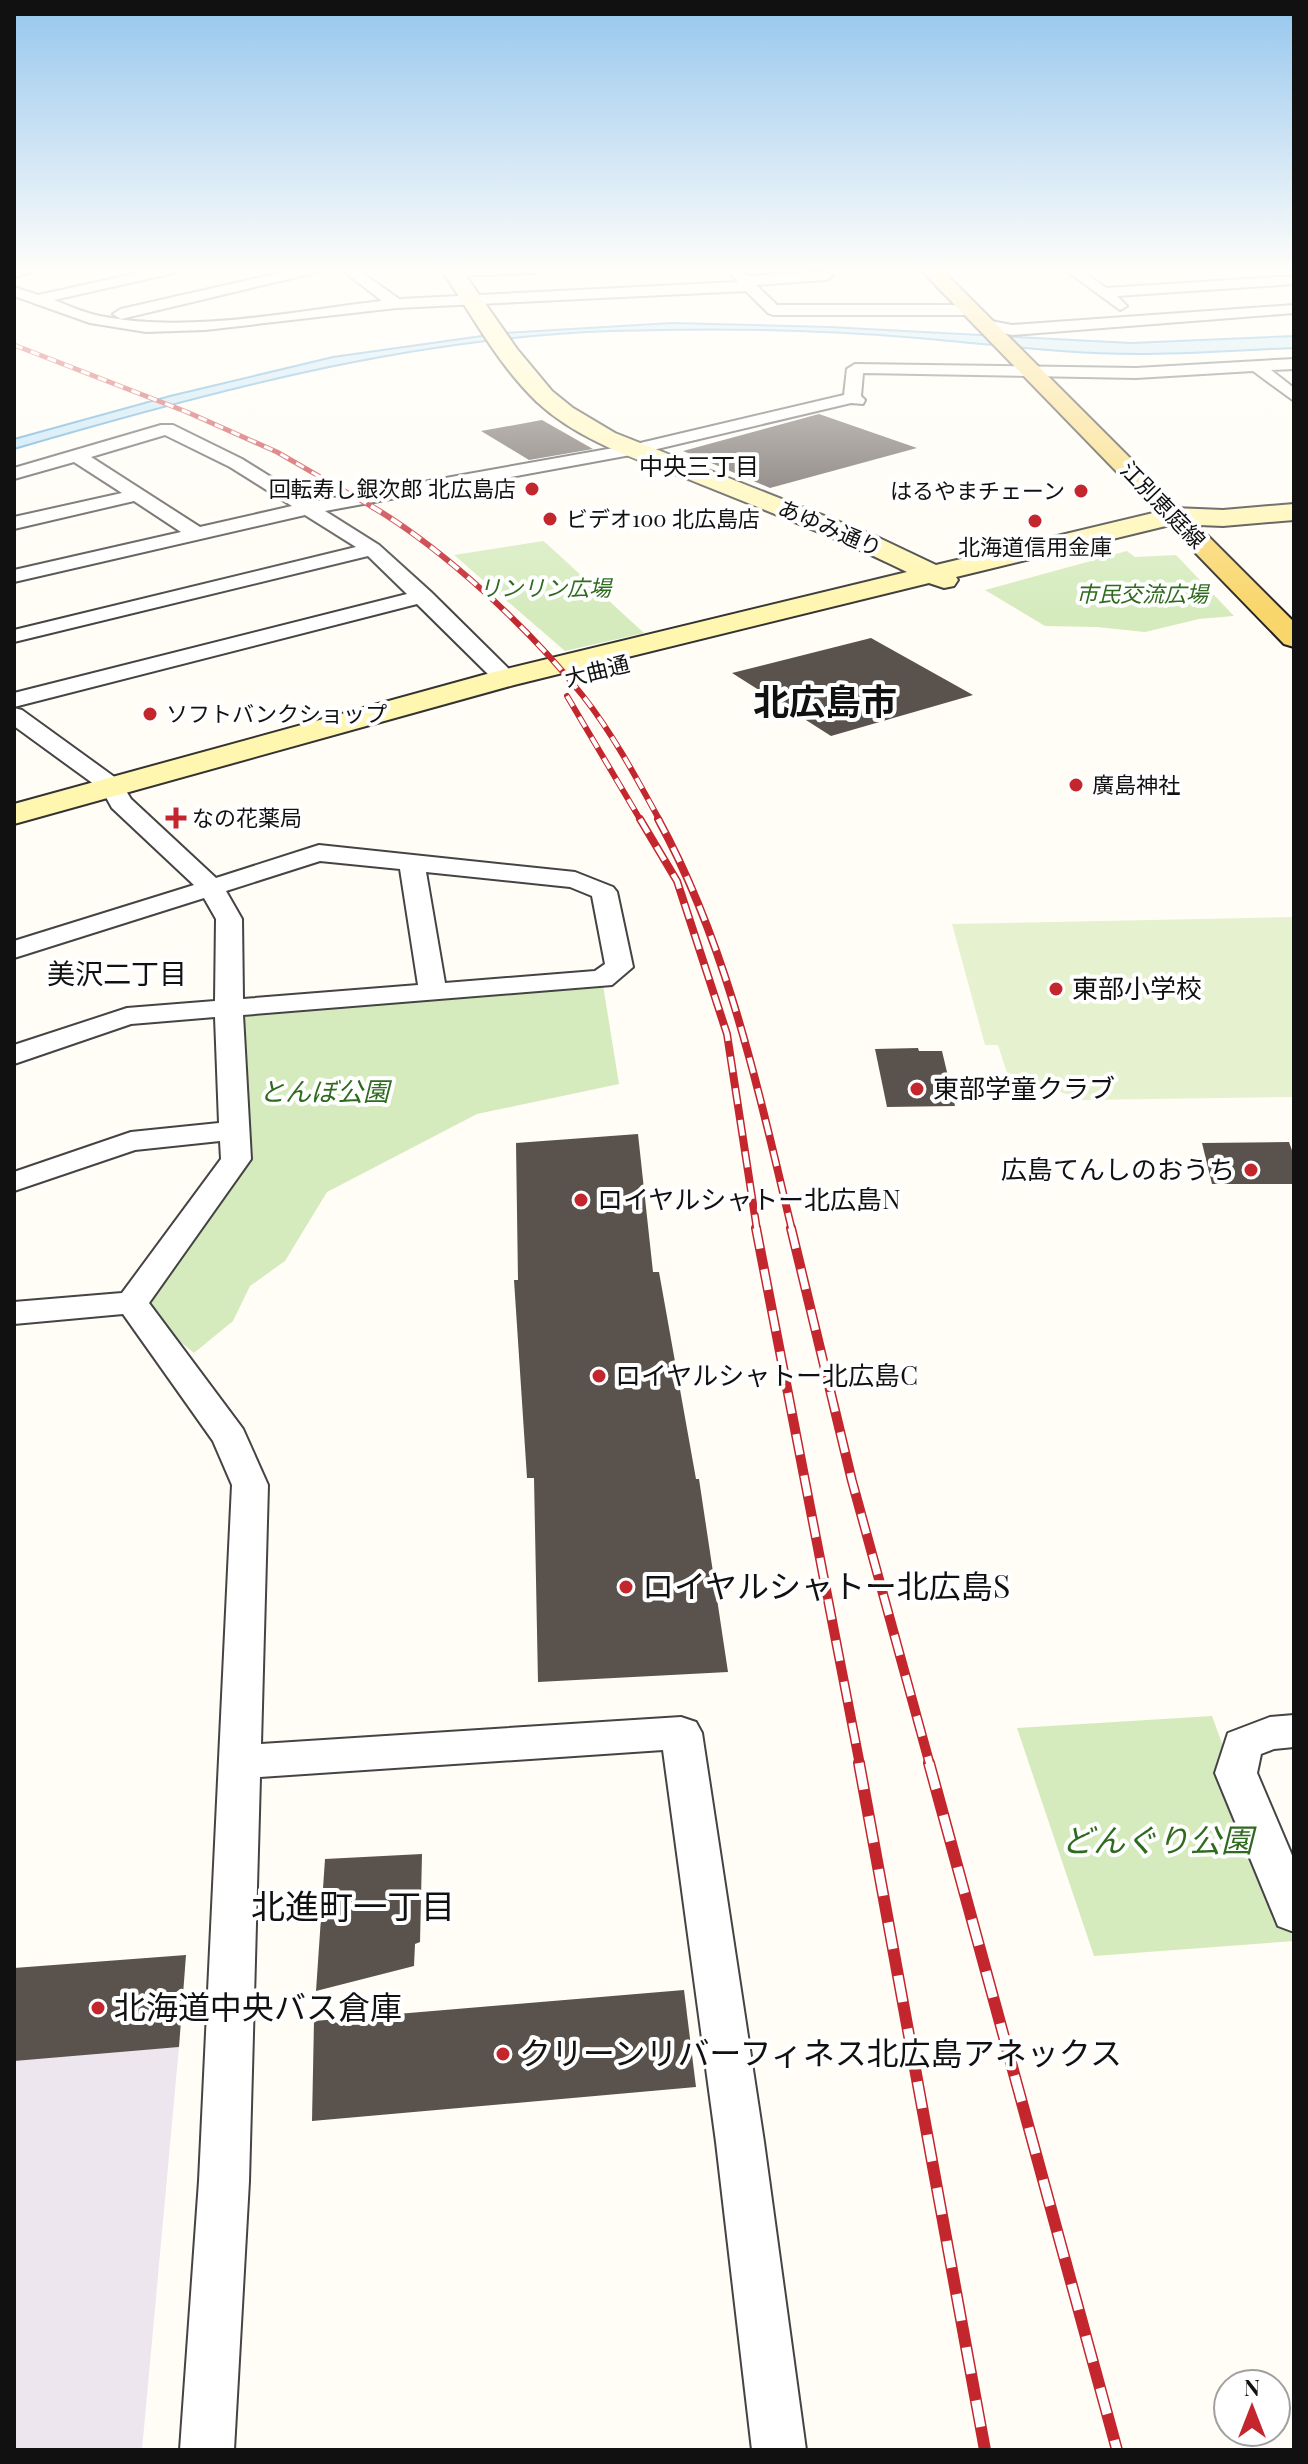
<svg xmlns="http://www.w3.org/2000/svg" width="1308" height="2464" font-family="'Playfair Display','Noto Sans JP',serif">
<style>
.industrial{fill:#eee6ef}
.green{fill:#d5ebbd}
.pitch{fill:#e6f2cf}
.water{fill:#b9e0f7;stroke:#3f96cf;stroke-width:2}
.building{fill:#5a524d}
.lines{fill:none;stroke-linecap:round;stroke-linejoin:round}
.street-casing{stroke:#444;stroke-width:4}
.secondary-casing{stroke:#333;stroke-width:4}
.primary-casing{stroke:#222;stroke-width:4}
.street{fill:#fff;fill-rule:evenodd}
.secondary{fill:#fff6b0;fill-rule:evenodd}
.primary{fill:#f9d66b;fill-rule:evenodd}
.rail-far4-casing{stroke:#c4262e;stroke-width:5}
.rail-far3-casing{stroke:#c4262e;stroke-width:6}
.rail-far2-casing{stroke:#c4262e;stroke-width:8}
.rail-far1-casing{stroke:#c4262e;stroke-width:10}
.rail-casing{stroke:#c4262e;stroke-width:12}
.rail-far4{stroke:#fff;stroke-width:3;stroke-dasharray:9;stroke-linecap:butt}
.rail-far3{stroke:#fff;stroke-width:4;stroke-dasharray:12;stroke-linecap:butt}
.rail-far2{stroke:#fff;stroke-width:5;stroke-dasharray:16;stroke-linecap:butt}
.rail-far1{stroke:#fff;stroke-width:7;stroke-dasharray:21;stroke-linecap:butt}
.rail{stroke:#fff;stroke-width:9;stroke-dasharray:27;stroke-linecap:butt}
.poi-dot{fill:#c4262e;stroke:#fff;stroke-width:3}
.labels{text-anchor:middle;stroke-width:8;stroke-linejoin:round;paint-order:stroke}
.far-poi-label{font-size:22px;fill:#111;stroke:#fff;text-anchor:start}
.far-street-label{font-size:22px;fill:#111;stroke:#fff}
.far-park-label{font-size:22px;font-style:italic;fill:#2f6b1f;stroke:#fff}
.far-neighbourhood-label{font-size:24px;fill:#111;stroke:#fff}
.poi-label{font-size:26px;fill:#111;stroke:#fff;text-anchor:start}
.park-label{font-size:26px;font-style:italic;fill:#2f6b1f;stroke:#fff}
.neighbourhood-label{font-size:28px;fill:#111;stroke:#fff}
.near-poi-label{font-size:32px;fill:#111;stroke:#fff;text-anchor:start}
.near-park-label{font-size:32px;font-style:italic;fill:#2f6b1f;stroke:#fff}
.near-neighbourhood-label{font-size:34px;fill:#111;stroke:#fff}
.far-town-label{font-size:36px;font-weight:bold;fill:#111;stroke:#fff}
</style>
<rect width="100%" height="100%" fill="#fffdf5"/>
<path class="industrial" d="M179,2047l-37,403h-128v-390z"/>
<g class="green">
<path d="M543,541l4,3 97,89 -79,18 -111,-96z"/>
<path d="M1127,551l8,6 41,-2 58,61 -35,3 -54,13 -48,-5 -52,-1 -60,-36z"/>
<path d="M602,979l17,105 -142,30 -150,78 -42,69 -35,25 -17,35 -39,32 -62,-50 104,-144 -7,-149z"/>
<path d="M1212,1716l82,225 -200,15 -77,-228z"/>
</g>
<path class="pitch" d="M1294,917v180l-211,3 -76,-27 -9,-28h-13l-33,-121z"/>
<path class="water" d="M672,323l157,4 302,16 163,-7v12c-52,2 -104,6 -156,6 -78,0 -156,-11 -233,-17 -97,-8 -196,-9 -293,-6 -204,7 -403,61 -598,118v-10l156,-43 163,-39 170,-24z"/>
<g class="building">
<path d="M819,414l98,34 -147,40 -87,-37z"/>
<path d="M542,420l51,29 -64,11 -48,-29z"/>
<path d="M871,638l102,57 -142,41 -99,-63z"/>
<path d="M918,1048l1,3h23l13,55 -68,1 -12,-58z"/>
<path d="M638,1134l15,138h6l37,207h3l29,193 -190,10 -4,-204h-7l-13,-198h4l-2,-137z"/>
<path d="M1289,1142l5,14v28h-82l-10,-41z"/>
<path d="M422,1854l-2,88 -5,2 -1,22 -98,25 9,-132z"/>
<path d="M186,1955l-7,92 -165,14v-93z"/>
<path d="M684,1990l12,97 -384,34 2,-100z"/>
</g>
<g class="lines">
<defs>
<g id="street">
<path d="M14,269h28l-28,8z"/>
<path d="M157,269h24l-7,4 -120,27c15,6 31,13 46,16 89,18 193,-5 282,-15l-41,-32h16l42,30 339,-17 -10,-11 13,-2 7,7 78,-4 7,4 -7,4 -70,5 21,20h195l8,5 -8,5h-199l-5,-2 -22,-22 -350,17 -191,22 -59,2 -56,-9 -76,-27v-9l24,8z"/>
<path d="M297,269h24l-7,4 -193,46 -8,-5 8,-5z"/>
<path d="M451,269h89l-7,4 -77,3 -7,-4z"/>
<path d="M1064,269h16l26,19 188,-12v8l-177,12 10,10 -7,4z"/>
<path d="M1294,305v8l-282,22 -31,-7 -3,-3 8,-5 26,5z"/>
<path d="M1294,359v10l-23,1 23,18v13l-41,-30 -117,7 -273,-5 -2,23 4,4 -2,4 -12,-1 -215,51 -311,57 54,34 52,47 82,81 3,5 -3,5h-16l-80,-79 -403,103v-14l393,-99 -39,-38 -354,86v-12l342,-83 -51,-32 -291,67v-12l167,-38 -47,-31 -120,28v-12l108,-24 -48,-31 -60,17v-11l147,-43h12l69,34 69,43 325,-58 208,-49 3,-26 8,-5 281,4zM165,435l65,32 62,39 -92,21 -109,-70z"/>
<path d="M14,708l8,2 98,71 11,18 85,79 103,-33 256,27 38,15 4,5 16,75 -21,18 -369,30 8,144 -102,144 94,126 25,56 -7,259 420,-27 15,5 6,11 62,409 42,308h-54l-36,-308 -53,-392 -403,27 -11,404 -15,269h-54l19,-269 33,-696 -19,-44 -90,-127 -109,10v-22l108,-9 99,-134 -1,-18 -85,9 -121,41v-19l117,-40 88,-9 -4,-106 -84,7 -117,40v-19l113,-37 88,-7 1,-82 -12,-21 -190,60v-17l180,-56 -82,-77 -10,-18 -88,-64zM320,861l80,8 18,116 -175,14 -1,-80 -16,-28zM426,872l144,15 22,9 13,68 -10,7 -150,12z"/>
<path d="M1294,1715v32l-20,2 -13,5 -4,19 37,87v72l-16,-6 -63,-153 13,-40 42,-16z"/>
</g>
<path id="secondary" d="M441,269h20l56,80 35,42 21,17 42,25 260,103 61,29 238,-57 49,2 71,-6v16l-71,6 -49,-2 -218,53 2,3 -4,6 -10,2 -15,-5 -415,102 -500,139v-20l480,-132 413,-100c-71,-35 -145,-63 -219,-93 -51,-20 -109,-38 -151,-77 -39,-37 -66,-89 -96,-133z"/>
<path id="primary" d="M920,269h21l353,353v25l-10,-3z"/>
</defs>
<use href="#street" class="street-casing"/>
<use href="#secondary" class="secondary-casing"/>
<use href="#primary" class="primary-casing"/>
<use href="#street" class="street"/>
<use href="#secondary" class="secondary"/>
<use href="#primary" class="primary"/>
<defs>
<path id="rail-far4" d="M14,345l173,67 90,40 97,56"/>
<g id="rail-far3">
<path d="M371,506c73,43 160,124 212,190 30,38 54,83 77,125"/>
<path d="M567,696l74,125"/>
</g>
<g id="rail-far2">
<path d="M640,819l37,62 50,153 30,196"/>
<path d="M658,819c70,128 100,270 134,411"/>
</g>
<g id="rail-far1">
<path d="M756,1228l104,537"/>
<path d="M791,1228l61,253 78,284"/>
</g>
<g id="rail">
<path d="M859,1763l126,687"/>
<path d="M929,1763l188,687"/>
</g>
</defs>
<use href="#rail-far4" class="rail-far4-casing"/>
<use href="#rail-far3" class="rail-far3-casing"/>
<use href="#rail-far2" class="rail-far2-casing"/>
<use href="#rail-far1" class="rail-far1-casing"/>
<use href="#rail" class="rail-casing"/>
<use href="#rail-far4" class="rail-far4"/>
<use href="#rail-far3" class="rail-far3"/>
<use href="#rail-far2" class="rail-far2"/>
<use href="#rail-far1" class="rail-far1"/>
<use href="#rail" class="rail"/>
</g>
<linearGradient id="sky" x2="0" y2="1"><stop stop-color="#95c6ee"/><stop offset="0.44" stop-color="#fffefa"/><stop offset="1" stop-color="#fffefa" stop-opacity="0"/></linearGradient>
<rect width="1308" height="614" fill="url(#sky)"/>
<g class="poi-dot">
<circle cx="532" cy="489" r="8"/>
<circle cx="1081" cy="491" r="8"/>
<circle cx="550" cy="519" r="8"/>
<circle cx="1035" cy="521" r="8"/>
<circle cx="150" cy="714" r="8"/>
<circle cx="1076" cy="785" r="8"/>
<path d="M172 806h8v8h8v8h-8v8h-8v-8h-8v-8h8z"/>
<circle cx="1056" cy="989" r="8"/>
<circle cx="917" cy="1089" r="8"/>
<circle cx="1251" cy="1170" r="8"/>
<circle cx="581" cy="1200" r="8"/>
<circle cx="599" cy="1376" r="8"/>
<circle cx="626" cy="1587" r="8"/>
<circle cx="98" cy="2008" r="8"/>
<circle cx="503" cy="2054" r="8"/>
</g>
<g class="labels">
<g class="far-poi-label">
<text x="516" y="497" text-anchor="end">回転寿し銀次郎 北広島店</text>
<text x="1065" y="499" text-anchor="end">はるやまチェーン</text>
<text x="566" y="527">ビデオ100 北広島店</text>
<text x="1035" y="555" text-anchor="middle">北海道信用金庫</text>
<text x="166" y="722">ソフトバンクショップ</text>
<text x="1092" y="793">廣島神社</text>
<text x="192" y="826">なの花薬局</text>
</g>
<g class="far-street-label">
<text transform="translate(1163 505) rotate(46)" y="8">江別恵庭線</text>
<text transform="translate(830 528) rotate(23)" y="8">あゆみ通り</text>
<text transform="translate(597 671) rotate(-14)" y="8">大曲通</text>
</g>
<g class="far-park-label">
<text x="545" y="596">リンリン広場</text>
<text x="1142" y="602">市民交流広場</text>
</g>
<g class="far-neighbourhood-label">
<text x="699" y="475">中央三丁目</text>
</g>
<g class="poi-label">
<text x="1072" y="998">東部小学校</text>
<text x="933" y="1098">東部学童クラブ</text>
<text x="1235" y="1179" text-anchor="end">広島てんしのおうち</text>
<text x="597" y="1209">ロイヤルシャトー北広島N</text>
<text x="615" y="1385">ロイヤルシャトー北広島C</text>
</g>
<g class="park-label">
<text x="324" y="1101">とんぼ公園</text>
</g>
<g class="neighbourhood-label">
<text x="117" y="984">美沢二丁目</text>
</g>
<g class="near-poi-label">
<text x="642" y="1598">ロイヤルシャトー北広島S</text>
<text x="114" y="2019">北海道中央バス倉庫</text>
<text x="519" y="2065">クリーンリバーフィネス北広島アネックス</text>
</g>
<g class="near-park-label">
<text x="1157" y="1852">どんぐり公園</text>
</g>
<g class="near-neighbourhood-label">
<text x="353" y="1919">北進町一丁目</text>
</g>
<g class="far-town-label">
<text x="825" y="715">北広島市</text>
</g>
</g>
<rect width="1308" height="2464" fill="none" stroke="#111111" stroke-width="32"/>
<g transform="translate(1252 2408)"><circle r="38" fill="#ffffff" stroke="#a0a0a0" stroke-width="2"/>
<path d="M0-6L14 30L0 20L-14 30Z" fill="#c4262e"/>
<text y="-12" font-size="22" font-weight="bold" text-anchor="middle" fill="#111111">N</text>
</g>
</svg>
